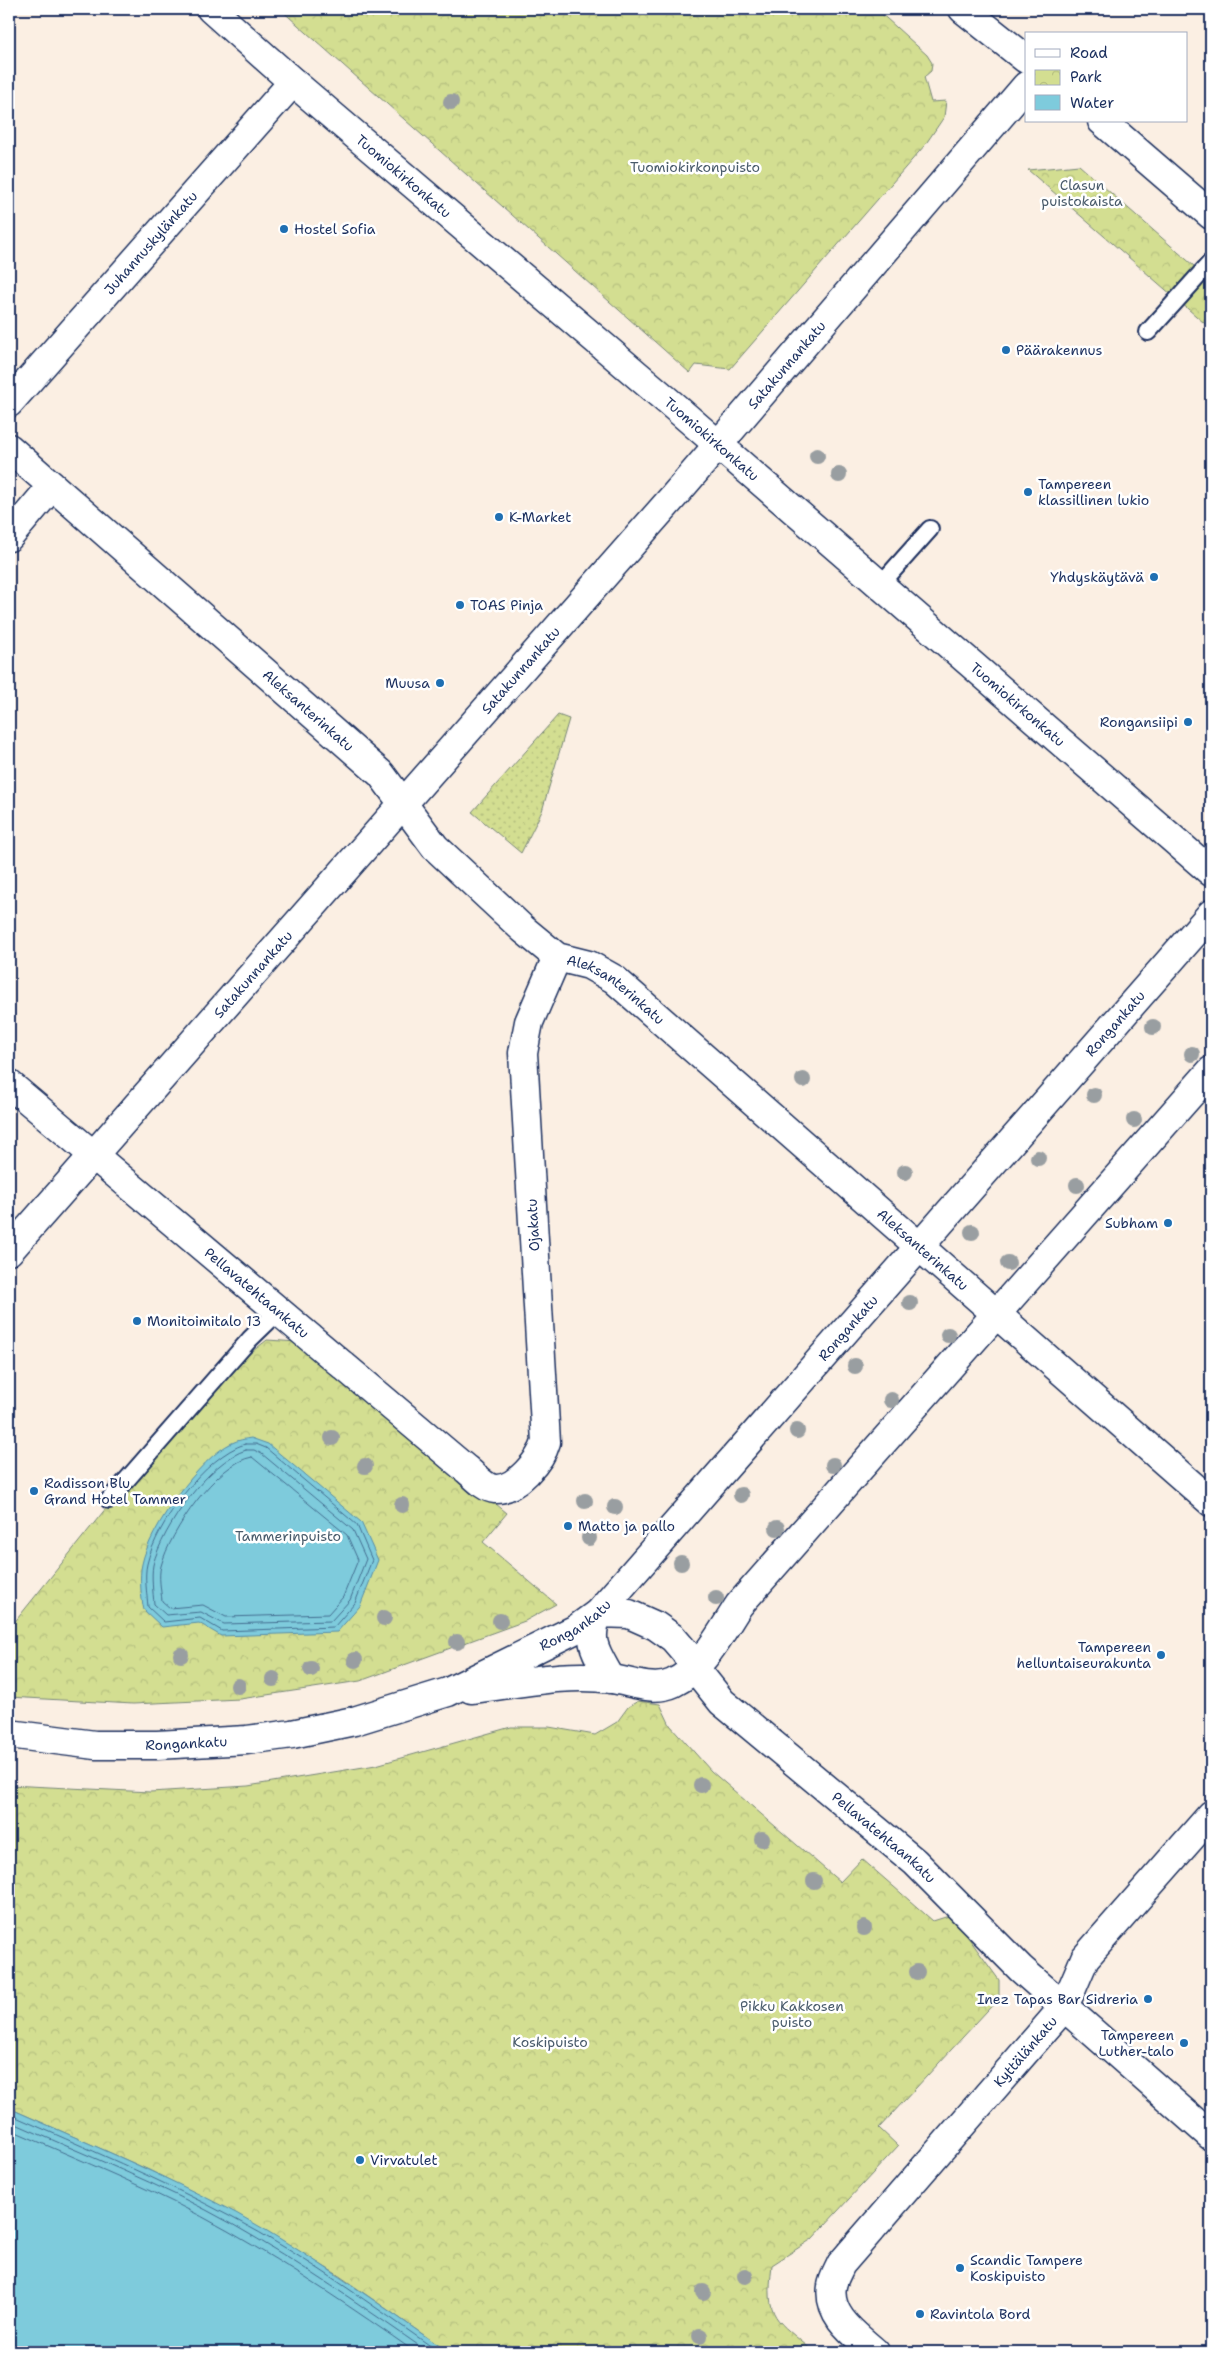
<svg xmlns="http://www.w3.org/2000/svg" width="1220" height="2361" font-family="'Shantell Sans',sans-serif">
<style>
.grass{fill:url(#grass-dots);stroke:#778678}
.park{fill:url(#park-crowns);stroke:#778678}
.water{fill:#7ecbdc;stroke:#568daa}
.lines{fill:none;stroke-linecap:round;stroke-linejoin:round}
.shore{stroke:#436d90;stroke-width:1}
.lane-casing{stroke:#1b2f5e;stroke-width:20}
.street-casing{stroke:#1b2f5e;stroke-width:31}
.secondary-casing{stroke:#1b2f5e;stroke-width:31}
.lane{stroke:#fff;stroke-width:16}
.street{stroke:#fff;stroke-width:28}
.secondary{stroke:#fff;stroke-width:28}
.tree{fill:#999ea1}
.poi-dot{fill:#1f6fb2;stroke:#fff;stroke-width:2}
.labels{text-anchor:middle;stroke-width:5;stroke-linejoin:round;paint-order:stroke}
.park-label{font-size:14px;fill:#495b6b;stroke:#fff}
.street-label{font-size:14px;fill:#1b2f5e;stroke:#fff}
.poi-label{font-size:14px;fill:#1b2f5e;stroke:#fff;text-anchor:start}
</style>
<defs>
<pattern id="grass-dots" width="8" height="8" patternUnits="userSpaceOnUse" patternTransform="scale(1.25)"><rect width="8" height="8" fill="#d3de91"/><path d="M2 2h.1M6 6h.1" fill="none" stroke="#b5bf7f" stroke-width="1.8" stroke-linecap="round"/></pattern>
<pattern id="park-crowns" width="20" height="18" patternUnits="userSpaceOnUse" patternTransform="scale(1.25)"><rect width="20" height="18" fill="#d3de91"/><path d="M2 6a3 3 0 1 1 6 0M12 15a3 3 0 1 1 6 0" fill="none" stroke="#b5bf7f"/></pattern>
</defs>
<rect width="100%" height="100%" fill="#fbefe3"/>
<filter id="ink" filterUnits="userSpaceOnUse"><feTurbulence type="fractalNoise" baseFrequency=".02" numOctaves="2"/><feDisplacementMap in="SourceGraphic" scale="10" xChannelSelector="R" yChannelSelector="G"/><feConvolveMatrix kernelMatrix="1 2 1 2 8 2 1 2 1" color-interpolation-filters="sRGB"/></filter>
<g filter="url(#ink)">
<path class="grass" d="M558,715l11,4 -27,92 -21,42 -49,-41z"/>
<g class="park">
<path d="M280,9h596l51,46 5,8 -1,8 -7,6 7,25 15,-1 -2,16 -19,28 -195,224 -34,-4 -6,8z"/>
<path d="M1079,165l132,116v48l-183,-159z"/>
<path d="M267,1340l31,2 209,171 -24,29 73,62 -31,17 -165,60 -120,18 -107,5 -124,-7v-68l102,-127 115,-130z"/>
<path d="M638,1701l22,3 10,21 41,46 129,111 22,-23 71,62 19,-6 47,65v18l-120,130 19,18 -86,93 -40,26c-7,55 3,53 42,87h-366l-110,-77 -102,-61 -87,-44 -140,-62v-323l141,7 98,-6 128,-21 135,-38h38l46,8 22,-13 11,-15z"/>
</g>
<g class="water">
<path d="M251,1438l17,6 93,78 17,38 -18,46 -23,26 -116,4 -22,-13 -37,4 -18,-17c-3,-12 -5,-34 -2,-46 7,-35 58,-107 90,-121 6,-3 13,-4 19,-5z"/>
<path d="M9,2108c76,34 153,66 227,105 74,41 143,91 212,139h-439z"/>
</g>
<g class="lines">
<g class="shore">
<path d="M245,1444h11l10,4 91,77 15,35 -17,43 -21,24 -112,4 -22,-13 -36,4 -16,-15c-1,-13 -4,-31 -1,-43 9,-40 58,-108 98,-120z"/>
<path d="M246,1450h8l8,4 91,76 13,29 -16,41 -19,21 -107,3 -23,-12 -35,3 -12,-11c-1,-12 -3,-28 -1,-39 9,-37 56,-104 93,-115z"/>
<path d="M252,1457l95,78 11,25 -15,37 -15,17 -102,3 -23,-12 -33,3 -8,-7c-1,-11 -4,-25 -1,-35 9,-34 55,-103 91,-109z"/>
<path d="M9,2114c75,33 151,65 224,104 72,38 139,87 206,134"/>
<path d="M9,2121c74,33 152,63 223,103 68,39 132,83 196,128"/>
<path d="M9,2129c73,32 149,62 219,102 65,37 126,78 187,121"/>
</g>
<defs>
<g id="lane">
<path d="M1148,332l63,-70"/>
<path d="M880,585l50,-56"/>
<path d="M109,1500l141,-161 28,-27"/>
</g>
<g id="street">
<path id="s1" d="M211,9l82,73 383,326 535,464"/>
<path id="s2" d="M9,403l284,-321"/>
<path id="s3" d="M9,448l372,326 54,73 88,82 34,28 32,8 25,14 597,523"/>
<path d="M9,537l43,-51"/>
<path id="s4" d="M9,1084l457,385c8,6 18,19 29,20 21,1 46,-29 51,-47l-23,-389 6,-31 28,-65"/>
<path id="s5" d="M611,1679c-14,-26 -25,-36 -13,-66l31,1 27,12 17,12 12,14 9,15 28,35 193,160 106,107 190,167"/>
<path id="s6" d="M875,2352c-19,-17 -48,-36 -43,-66 1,-7 6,-15 9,-22l223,-257 21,-49 126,-143"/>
</g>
<g id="secondary">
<path d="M963,9l63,50"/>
<path d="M1102,121l109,94"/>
<path id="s7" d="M9,1251l665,-755 352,-410"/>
<path d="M471,1689c46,-5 95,-17 141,-10 20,3 42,13 61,4 30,-14 48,-51 66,-78l472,-534"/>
<path id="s8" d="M9,1734l86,11h62l90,-5 45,-6 62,-13 94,-29 128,-63 22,-16 613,-699"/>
</g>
</defs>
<use href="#lane" class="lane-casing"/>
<use href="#street" class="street-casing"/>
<use href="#secondary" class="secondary-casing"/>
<use href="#lane" class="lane"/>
<use href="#street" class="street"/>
<use href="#secondary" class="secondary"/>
</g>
<g class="tree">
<circle cx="451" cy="102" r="8"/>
<circle cx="817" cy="456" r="8"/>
<circle cx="839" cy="475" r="8"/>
<circle cx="1153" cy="1027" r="8"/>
<circle cx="1192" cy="1054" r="8"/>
<circle cx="803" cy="1080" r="8"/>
<circle cx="1094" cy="1095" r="8"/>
<circle cx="1134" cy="1120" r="8"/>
<circle cx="1038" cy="1158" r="8"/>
<circle cx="905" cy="1172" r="8"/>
<circle cx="1077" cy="1185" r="8"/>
<circle cx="972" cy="1232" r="8"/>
<circle cx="1008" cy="1263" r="8"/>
<circle cx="910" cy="1303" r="8"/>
<circle cx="948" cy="1335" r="8"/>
<circle cx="855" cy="1366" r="8"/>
<circle cx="891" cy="1400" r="8"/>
<circle cx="797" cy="1431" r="8"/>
<circle cx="332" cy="1438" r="8"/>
<circle cx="833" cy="1465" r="8"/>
<circle cx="365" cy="1466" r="8"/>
<circle cx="741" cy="1495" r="8"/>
<circle cx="585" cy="1501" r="8"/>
<circle cx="402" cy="1505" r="8"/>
<circle cx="615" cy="1507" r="8"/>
<circle cx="777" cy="1528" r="8"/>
<circle cx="589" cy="1538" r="8"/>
<circle cx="681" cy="1563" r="8"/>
<circle cx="716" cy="1598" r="8"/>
<circle cx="384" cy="1618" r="8"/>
<circle cx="500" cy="1621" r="8"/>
<circle cx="457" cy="1642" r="8"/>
<circle cx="181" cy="1655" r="8"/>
<circle cx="355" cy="1660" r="8"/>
<circle cx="311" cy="1669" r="8"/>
<circle cx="273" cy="1679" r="8"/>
<circle cx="238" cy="1686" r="8"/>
<circle cx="701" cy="1785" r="8"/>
<circle cx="762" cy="1839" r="8"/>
<circle cx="814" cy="1881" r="8"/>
<circle cx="864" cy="1928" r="8"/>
<circle cx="917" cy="1972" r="8"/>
<circle cx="745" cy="2276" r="8"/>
<circle cx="703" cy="2292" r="8"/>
<circle cx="700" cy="2336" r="8"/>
</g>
</g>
<g class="poi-dot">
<circle cx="284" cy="229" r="5"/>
<circle cx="1006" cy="350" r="5"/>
<circle cx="1028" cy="492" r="5"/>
<circle cx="499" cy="517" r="5"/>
<circle cx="1154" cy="577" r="5"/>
<circle cx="460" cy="605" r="5"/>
<circle cx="440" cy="683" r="5"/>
<circle cx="1188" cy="722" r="5"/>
<circle cx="1168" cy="1223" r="5"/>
<circle cx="137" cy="1321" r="5"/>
<circle cx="34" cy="1491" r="5"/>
<circle cx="568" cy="1526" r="5"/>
<circle cx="1161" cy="1655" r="5"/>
<circle cx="1148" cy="1999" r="5"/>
<circle cx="1184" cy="2043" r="5"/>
<circle cx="360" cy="2160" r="5"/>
<circle cx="960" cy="2268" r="5"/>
<circle cx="920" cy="2314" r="5"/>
</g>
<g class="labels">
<g class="park-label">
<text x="695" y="172">Tuomiokirkonpuisto</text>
<text x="1082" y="190">Clasun<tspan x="1082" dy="16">puistokaista</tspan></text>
<text x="288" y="1541">Tammerinpuisto</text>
<text x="792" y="2011">Pikku Kakkosen<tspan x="792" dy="16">puisto</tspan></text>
<text x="550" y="2047">Koskipuisto</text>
</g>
<g class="street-label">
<text dy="5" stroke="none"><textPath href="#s1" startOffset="255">Tuomiokirkonkatu</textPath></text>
<text dy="5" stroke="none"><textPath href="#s2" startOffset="214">Juhannuskylänkatu</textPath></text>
<text dy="5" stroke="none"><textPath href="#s7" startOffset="1179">Satakunnankatu</textPath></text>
<text dy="5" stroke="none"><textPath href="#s1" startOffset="660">Tuomiokirkonkatu</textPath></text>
<text dy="5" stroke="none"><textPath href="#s7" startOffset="774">Satakunnankatu</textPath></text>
<text dy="5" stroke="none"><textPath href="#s1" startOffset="1065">Tuomiokirkonkatu</textPath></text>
<text dy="5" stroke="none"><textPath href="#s3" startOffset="398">Aleksanterinkatu</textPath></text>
<text dy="5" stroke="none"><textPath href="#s7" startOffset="369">Satakunnankatu</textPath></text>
<text dy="5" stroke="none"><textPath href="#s3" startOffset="818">Aleksanterinkatu</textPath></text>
<text dy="5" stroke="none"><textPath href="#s8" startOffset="1400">Rongankatu</textPath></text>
<text transform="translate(533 1225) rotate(-93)" y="5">Ojakatu</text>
<text dy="5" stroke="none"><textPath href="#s3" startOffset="1222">Aleksanterinkatu</textPath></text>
<text dy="5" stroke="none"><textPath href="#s4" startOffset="324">Pellavatehtaankatu</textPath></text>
<text dy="5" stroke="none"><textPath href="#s8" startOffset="995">Rongankatu</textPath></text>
<text dy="5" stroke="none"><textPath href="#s8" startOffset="590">Rongankatu</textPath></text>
<text dy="5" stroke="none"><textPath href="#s8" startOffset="178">Rongankatu</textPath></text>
<text dy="5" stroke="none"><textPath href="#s5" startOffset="444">Pellavatehtaankatu</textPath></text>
<text dy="5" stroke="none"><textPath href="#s6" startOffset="388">Kyttälänkatu</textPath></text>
</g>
<g class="poi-label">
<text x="294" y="234">Hostel Sofia</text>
<text x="1016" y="355">Päärakennus</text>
<text x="1038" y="489">Tampereen<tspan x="1038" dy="16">klassillinen lukio</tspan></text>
<text x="509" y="522">K-Market</text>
<text x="1144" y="582" text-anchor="end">Yhdyskäytävä</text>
<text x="470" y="610">TOAS Pinja</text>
<text x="430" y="688" text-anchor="end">Muusa</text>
<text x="1178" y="727" text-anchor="end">Rongansiipi</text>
<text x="1158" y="1228" text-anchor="end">Subham</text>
<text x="147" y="1326">Monitoimitalo 13</text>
<text x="44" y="1488">Radisson Blu<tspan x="44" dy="16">Grand Hotel Tammer</tspan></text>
<text x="578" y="1531">Matto ja pallo</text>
<text x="1151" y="1652" text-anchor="end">Tampereen<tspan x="1151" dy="16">helluntaiseurakunta</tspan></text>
<text x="1138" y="2004" text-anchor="end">Inez Tapas Bar Sidreria</text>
<text x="1174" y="2040" text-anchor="end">Tampereen<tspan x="1174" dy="16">Luther-talo</tspan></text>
<text x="370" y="2165">Virvatulet</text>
<text x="970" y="2265">Scandic Tampere<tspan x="970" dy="16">Koskipuisto</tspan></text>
<text x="930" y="2319">Ravintola Bord</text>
</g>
</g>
<rect width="1220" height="2361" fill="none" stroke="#fff" stroke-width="30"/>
<rect x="15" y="15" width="1190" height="2331" fill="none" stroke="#1b2f5e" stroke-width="2" filter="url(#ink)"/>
<rect x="1025" y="32" width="162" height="90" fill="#ffffff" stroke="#a4acbf"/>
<rect x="1035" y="49" width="25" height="8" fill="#ffffff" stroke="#a4acbf"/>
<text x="1070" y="58" font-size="15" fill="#1b2f5e">Road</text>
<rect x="1035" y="70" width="25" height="15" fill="url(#park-crowns)" stroke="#a4acbf"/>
<text x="1070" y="82" font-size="15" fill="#1b2f5e">Park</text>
<rect x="1035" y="95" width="25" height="15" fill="#7ecbdc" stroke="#a4acbf"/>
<text x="1070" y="108" font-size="15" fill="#1b2f5e">Water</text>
</svg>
